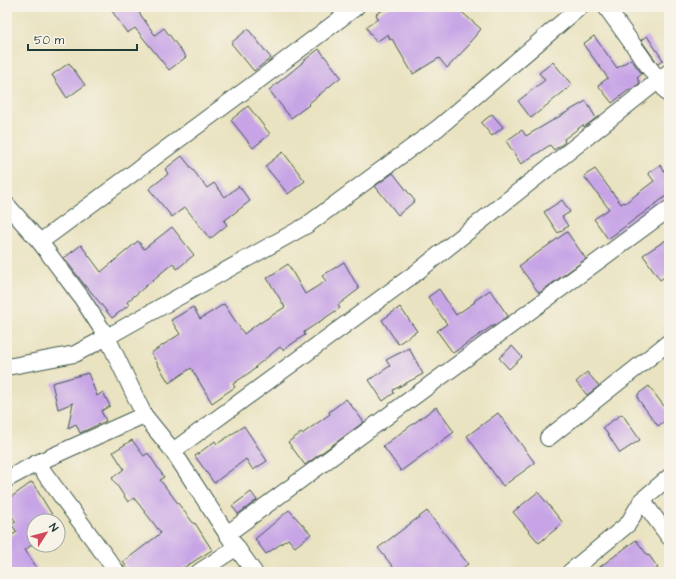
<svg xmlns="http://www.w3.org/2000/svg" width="676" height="579" font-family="'Architects Daughter',sans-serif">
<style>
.building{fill:#c7a4e6}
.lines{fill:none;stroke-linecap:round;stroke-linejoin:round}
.street-casing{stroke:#3d5649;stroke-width:18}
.street{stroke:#fff;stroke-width:16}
</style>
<rect width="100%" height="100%" fill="#f7f3e8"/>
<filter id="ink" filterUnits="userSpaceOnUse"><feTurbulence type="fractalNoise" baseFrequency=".025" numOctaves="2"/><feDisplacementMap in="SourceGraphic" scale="8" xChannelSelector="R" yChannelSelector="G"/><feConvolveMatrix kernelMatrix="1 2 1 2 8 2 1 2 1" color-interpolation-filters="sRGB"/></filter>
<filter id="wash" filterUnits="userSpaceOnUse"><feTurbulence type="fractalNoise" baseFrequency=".012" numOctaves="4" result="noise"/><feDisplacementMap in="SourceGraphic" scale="16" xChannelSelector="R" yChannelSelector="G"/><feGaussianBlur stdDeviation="0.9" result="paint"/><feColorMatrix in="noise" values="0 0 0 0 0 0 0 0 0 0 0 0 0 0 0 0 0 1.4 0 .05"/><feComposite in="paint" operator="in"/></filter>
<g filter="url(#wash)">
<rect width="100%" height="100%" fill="#eae3c1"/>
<g id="blocks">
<g class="building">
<path d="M117,7h18l20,28 9,-7 22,29 -17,13 -34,-42 -8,5 -15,-22z"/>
<path d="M389,7h67l25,22 -12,14 1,1 -23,24 -8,-10 -26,16 -21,-35 -2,1 -2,-6 -12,8 -10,-15 12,-8 -2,-5z"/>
<path d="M248,29l23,29 -17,13 -23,-28z"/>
<path d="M594,36l23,32 14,-9 11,15 -5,4 3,5 -11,8v-1l-17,13 -14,-18 10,-7 -25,-34z"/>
<path d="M647,36l16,24 -5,4 -17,-24z"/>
<path d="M319,49l22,28 -33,27 1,1 -18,13 -22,-28 33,-27v-1z"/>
<path d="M553,62l19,23 -41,33 -13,-17 27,-21 -6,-7z"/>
<path d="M69,63l16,22 -18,13 -15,-23z"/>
<path d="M586,101l10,17 -12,9 -1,-2 -19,14 1,3 -11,8 -4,-5 -29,19 -15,-23 16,-11 4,6z"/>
<path d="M248,106l22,28 -17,14 -22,-28z"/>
<path d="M492,114l11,13 -11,9 -11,-13z"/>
<path d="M283,152l22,29 -17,13 -23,-28z"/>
<path d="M182,156l25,32 7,-5 11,14 14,-11 11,15 -26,20 3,4 -17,14 -25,-32 -13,10 -23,-28 19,-15 -3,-5z"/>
<path d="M660,165l9,13v16l-61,45 -14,-20 15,-10 -25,-33 11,-7 26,35 3,-2 1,1 29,-22 -6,-8z"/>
<path d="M393,173l22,28 -17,14 -23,-29z"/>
<path d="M562,200l8,12 -8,5 6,9 -10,7 -14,-21z"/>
<path d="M172,227l22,28 -17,14 -4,-6 -46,39 2,3 -17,13 -25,-31h-1l-22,-29 17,-13 20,27 37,-31 6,8z"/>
<path d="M567,232l19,27 -47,34 -20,-27z"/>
<path d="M669,238v36l-9,6 -17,-25z"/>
<path d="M344,262l15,27 -21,16 2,3 -36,24 1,3 -22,15 -3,-3 -25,20 1,1 -23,16 2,3 -23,16 -21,-35 -22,15 -18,-30 29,-19 -9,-14 22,-13 7,12 24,-15 20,30 16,-12v1l25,-16 -18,-29 21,-14 17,30 21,-13 -4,-5z"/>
<path d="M439,289l17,26 19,-13 -1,-1 16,-11 18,26 -16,11v-1l-39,27 -16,-22 10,-7 -19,-27z"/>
<path d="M400,307l17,24 -19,13 -16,-24z"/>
<path d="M512,346l10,11 -13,12 -10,-11z"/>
<path d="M409,348l14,26 -30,16 1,3 -11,8 -14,-21 21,-14 -4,-6z"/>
<path d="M587,372l12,14 -12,9 -11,-13z"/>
<path d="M88,373l9,23 6,-4 7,14 -9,5 5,10 -26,12 -4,-9 -8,4 5,-25 -15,6 -6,-26z"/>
<path d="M649,386l20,27v5l-11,8 -20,-27v-5z"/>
<path d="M346,399l18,23 -59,43 -17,-23 13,-9 1,1 28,-20 -1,-2z"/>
<path d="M436,407l18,25 -53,39 -18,-25z"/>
<path d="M498,413l37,50 -32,23 -36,-50z"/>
<path d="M622,414l18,26 -20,13 -17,-26z"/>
<path d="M244,426l23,35 -14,9 -7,-11 -32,24 -19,-27 20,-15 2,3z"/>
<path d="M132,440l12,16 4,-3 16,24 -4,3 34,44 1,-1 17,27 -35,22h-47l-7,-10 38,-29 -27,-35 -6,4 -16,-24 12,-9 -11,-17z"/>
<path d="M32,482l24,39h-22v22l-9,7 12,18 -6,4h-21l-3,-5v-29l10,-6 -6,-8 5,-2 -9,-12v-10z"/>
<path d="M251,492l6,8 -19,14 -6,-8z"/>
<path d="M538,492l25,31 -24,20 -26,-31z"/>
<path d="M289,510l22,24 -16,13 -7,-8 -22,15 -11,-15 12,-10z"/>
<path d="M427,511l41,53 -11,8h-60l-19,-24z"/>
<path d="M636,540l12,16 1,-1 9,13 -6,4h-59z"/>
</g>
</g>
</g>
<g filter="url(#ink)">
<use href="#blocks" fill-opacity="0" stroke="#3d5649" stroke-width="1"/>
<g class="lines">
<defs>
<g id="street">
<path d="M606,7l63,88"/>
<path d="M7,205l33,37 41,55 26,40 37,78 29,36 54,83 27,38"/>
<path d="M40,242l215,-159 101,-76"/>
<path d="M7,367l68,-13 32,-17 200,-112 131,-97 142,-121"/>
<path d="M548,438l121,-96"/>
<path d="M173,451l244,-179 252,-200"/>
<path d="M37,463l80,109"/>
<path d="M7,479l30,-16 107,-48"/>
<path d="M642,500l27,37"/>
<path d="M227,534l442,-325"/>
<path d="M199,572l38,-25"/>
<path d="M570,572l58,-48 14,-24 27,-23"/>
</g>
</defs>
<use href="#street" class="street-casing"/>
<use href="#street" class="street"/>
</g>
</g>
<rect width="676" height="579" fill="none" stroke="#f7f3e8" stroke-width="24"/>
<g transform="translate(46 533) rotate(54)"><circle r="19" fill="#f7f3e8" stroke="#a1aaa0"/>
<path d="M0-3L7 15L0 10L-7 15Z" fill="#d1495b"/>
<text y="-6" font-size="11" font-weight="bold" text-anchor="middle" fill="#1f3d34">N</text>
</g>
<path d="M28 44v6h109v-6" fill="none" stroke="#1f3d34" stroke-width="2"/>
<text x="34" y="44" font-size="12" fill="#1f3d34" stroke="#f7f3e8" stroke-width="3" paint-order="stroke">50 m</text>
</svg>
